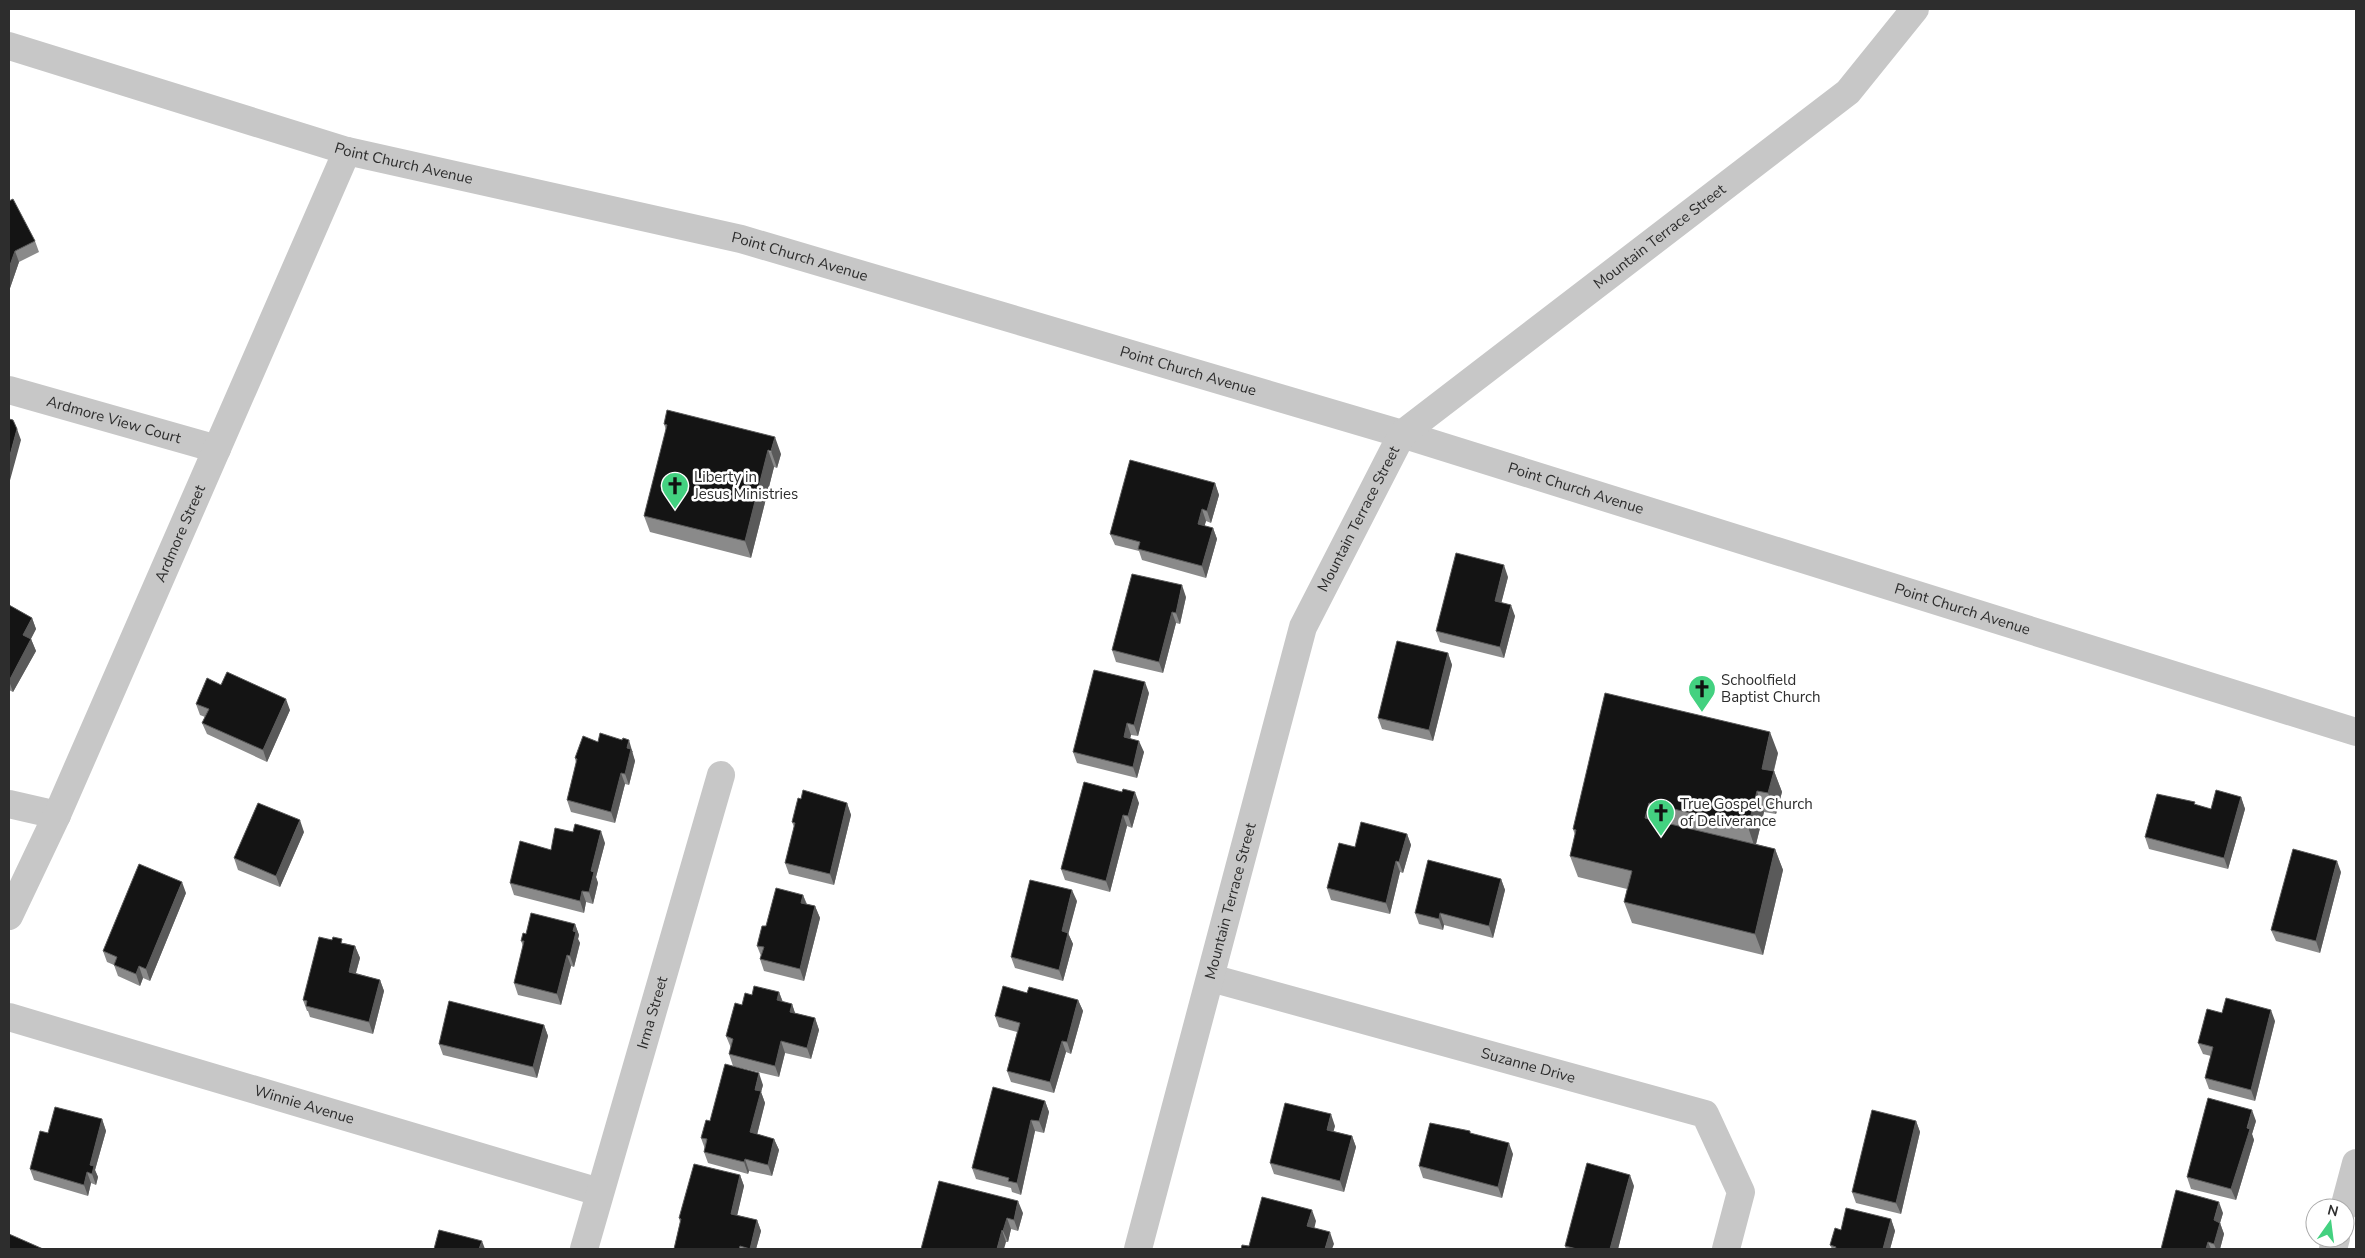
<svg xmlns="http://www.w3.org/2000/svg" width="2365" height="1258" viewBox="0 0 2365 1258" font-family="'Nunito Sans',sans-serif">
<rect width="100%" height="100%" fill="#fff"/>
<g fill="none" stroke-linecap="round" stroke-linejoin="round">
<g stroke="#c7c7c7" stroke-width="28">
<path id="s1" d="M 9,46 L 347,151 L 741,239 L 1402,434 L 2356,732"/>
<path id="s2" d="M 9,390 L 217,449"/>
<path d="M 9,804 L 57,815"/>
<path id="s3" d="M 9,916 L 57,815 L 347,151"/>
<path id="s4" d="M 1211,978 L 1705,1114 L 1741,1192 L 1726,1249"/>
<path id="s5" d="M 9,1017 L 599,1192"/>
<path d="M 2344,1208 L 2356,1163"/>
<path id="s6" d="M 584,1249 L 721,775"/>
<path id="s7" d="M 1138,1249 L 1303,627 L 1402,434 L 1848,92 L 1915,9"/>
<path d="M 2333,1249 L 2336,1238"/>
</g>
</g>
<path fill="#8a8a8a" d="M 9,201 L 35,241 L 39,252 L 19,262 L 9,291 Z
M 664,424 L 781,454 L 777,468 L 774,467 L 751,558 L 650,532 L 644,516 L 666,430 Z
M 1215,483 L 1219,495 L 1211,523 L 1206,521 L 1204,526 L 1213,528 L 1217,539 L 1206,578 L 1142,560 L 1139,551 L 1115,545 L 1110,534 Z
M 1508,577 L 1501,603 L 1515,616 L 1504,658 L 1440,642 L 1436,631 Z
M 1186,597 L 1180,624 L 1176,623 L 1163,673 L 1116,662 L 1112,650 Z
M 9,605 L 32,618 L 36,629 L 31,639 L 36,651 L 13,692 L 9,690 Z
M 1448,653 L 1452,665 L 1433,741 L 1382,729 L 1378,718 Z
M 221,685 L 290,710 L 267,762 L 207,734 L 202,723 L 205,717 L 200,715 L 196,704 Z
M 1149,693 L 1138,736 L 1131,735 L 1130,738 L 1144,752 L 1137,778 L 1077,763 L 1073,752 Z
M 598,742 L 633,751 L 632,753 L 635,761 L 629,785 L 625,784 L 615,823 L 571,812 L 567,800 L 576,763 L 575,758 Z
M 1778,753 L 1774,771 L 1782,792 L 1776,814 L 1764,812 L 1756,844 L 1775,849 L 1783,870 L 1763,955 L 1632,923 L 1624,902 L 1627,889 L 1578,877 L 1570,856 L 1575,835 L 1573,829 Z
M 1084,782 L 1139,803 L 1132,828 L 1127,826 L 1110,892 L 1065,880 L 1061,869 Z
M 2241,797 L 2245,809 L 2228,869 L 2149,849 L 2145,837 L 2196,805 L 2211,809 Z
M 801,799 L 847,803 L 851,815 L 834,885 L 789,874 L 785,863 L 794,827 L 792,822 Z
M 304,832 L 280,887 L 238,870 L 234,858 Z
M 1407,834 L 1411,845 L 1403,873 L 1400,872 L 1390,914 L 1331,900 L 1327,888 L 1355,847 Z
M 605,843 L 596,877 L 598,883 L 593,904 L 586,902 L 584,913 L 514,895 L 510,883 L 551,850 Z
M 2341,872 L 2320,953 L 2276,941 L 2271,930 Z
M 1501,879 L 1505,890 L 1493,938 L 1444,925 L 1443,930 L 1419,924 L 1415,913 Z
M 186,893 L 150,981 L 143,978 L 140,986 L 118,976 L 114,965 L 107,962 L 103,951 Z
M 803,895 L 807,904 L 815,906 L 820,918 L 804,981 L 764,971 L 760,959 L 761,956 L 757,946 L 766,926 Z
M 1077,901 L 1068,933 L 1073,944 L 1063,981 L 1015,968 L 1011,957 Z
M 575,924 L 579,935 L 578,939 L 580,943 L 574,967 L 571,966 L 561,1005 L 518,995 L 514,983 L 523,946 L 521,941 L 526,934 Z
M 344,943 L 355,946 L 360,958 L 356,973 L 380,980 L 384,991 L 373,1034 L 310,1017 L 308,1011 L 307,1011 L 303,1000 Z
M 779,992 L 783,1002 L 792,1004 L 795,1013 L 815,1018 L 819,1030 L 811,1059 L 785,1053 L 779,1077 L 733,1066 L 729,1054 L 731,1048 L 726,1036 L 752,995 Z
M 1027,993 L 1078,1000 L 1083,1011 L 1071,1054 L 1066,1052 L 1054,1093 L 1011,1082 L 1007,1071 L 1017,1032 L 999,1027 L 995,1016 Z
M 2222,1013 L 2275,1021 L 2255,1101 L 2209,1089 L 2205,1078 L 2211,1056 L 2203,1054 L 2198,1043 Z
M 544,1025 L 548,1036 L 537,1078 L 443,1055 L 439,1044 Z
M 763,1085 L 761,1092 L 765,1103 L 757,1134 L 774,1139 L 779,1150 L 772,1176 L 749,1171 L 748,1174 L 708,1163 L 704,1152 L 705,1149 L 701,1138 L 710,1121 Z
M 1045,1101 L 1049,1112 L 1044,1133 L 1035,1131 L 1021,1195 L 1012,1192 L 1011,1188 L 976,1179 L 972,1168 Z
M 102,1119 L 106,1131 L 95,1170 L 98,1177 L 96,1185 L 91,1183 L 88,1196 L 34,1180 L 30,1169 L 48,1133 Z
M 1916,1121 L 1920,1132 L 1901,1214 L 1856,1203 L 1852,1192 Z
M 2256,1121 L 2252,1134 L 2254,1140 L 2236,1200 L 2191,1189 L 2187,1177 Z
M 1335,1126 L 1333,1131 L 1352,1136 L 1356,1147 L 1344,1192 L 1274,1174 L 1270,1163 Z
M 1471,1133 L 1513,1154 L 1502,1198 L 1423,1178 L 1419,1166 Z
M 740,1175 L 744,1186 L 737,1215 L 757,1220 L 761,1231 L 756,1249 L 674,1249 L 680,1222 L 679,1218 Z
M 1634,1186 L 1618,1249 L 1566,1249 L 1565,1246 Z
M 1023,1213 L 1018,1231 L 1011,1229 L 1008,1242 L 1006,1242 L 921,1249 Z
M 2223,1213 L 2220,1223 L 2224,1234 L 2220,1249 L 2161,1249 Z
M 1891,1219 L 1895,1231 L 1890,1249 L 1832,1249 L 1830,1245 L 1841,1230 Z"/>
<path fill="#5a5a5a" d="M 15,251 L 19,262 L 9,291 L 9,268 Z
M 17,429 L 21,440 L 9,484 L 9,459 Z
M 775,437 L 781,454 L 777,468 L 771,451 Z
M 768,450 L 774,467 L 751,558 L 745,541 Z
M 1215,483 L 1219,495 L 1211,523 L 1207,511 Z
M 1202,509 L 1206,521 L 1202,535 L 1198,524 Z
M 1213,528 L 1217,539 L 1206,578 L 1202,566 Z
M 1504,565 L 1508,577 L 1499,612 L 1495,601 Z
M 1182,585 L 1186,597 L 1180,624 L 1176,613 Z
M 1511,605 L 1515,616 L 1504,658 L 1500,647 Z
M 1172,612 L 1176,623 L 1163,673 L 1159,662 Z
M 32,618 L 36,629 L 27,646 L 23,635 Z
M 31,639 L 36,651 L 13,692 L 9,681 Z
M 1448,653 L 1452,665 L 1433,741 L 1429,730 Z
M 1145,682 L 1149,693 L 1138,736 L 1134,725 Z
M 286,699 L 290,710 L 267,762 L 263,750 Z
M 1127,723 L 1131,735 L 1128,748 L 1124,737 Z
M 1770,732 L 1778,753 L 1770,785 L 1774,771 L 1782,792 L 1776,814 L 1768,793 L 1762,769 Z
M 629,740 L 635,761 L 629,785 L 625,774 L 627,748 Z
M 1139,741 L 1144,752 L 1137,778 L 1133,767 Z
M 621,773 L 625,784 L 615,823 L 611,812 Z
M 1757,791 L 1764,812 L 1755,848 L 1748,827 Z
M 1135,792 L 1139,803 L 1132,828 L 1128,816 Z
M 2241,797 L 2245,809 L 2228,869 L 2224,858 Z
M 847,803 L 851,815 L 834,885 L 830,874 Z
M 1649,803 L 1657,824 L 1645,818 Z
M 1123,815 L 1127,826 L 1110,892 L 1106,881 Z
M 300,820 L 304,832 L 280,887 L 276,876 Z
M 601,831 L 605,843 L 596,877 L 598,883 L 593,904 L 589,892 L 591,871 Z
M 1407,834 L 1411,845 L 1403,873 L 1399,862 Z
M 1775,849 L 1783,870 L 1763,955 L 1755,934 Z
M 1396,861 L 1400,872 L 1390,914 L 1386,903 Z
M 2337,861 L 2341,872 L 2320,953 L 2316,941 Z
M 1501,879 L 1505,890 L 1493,938 L 1489,926 Z
M 182,882 L 186,893 L 150,981 L 146,969 Z
M 1072,890 L 1077,901 L 1066,943 L 1062,931 Z
M 582,891 L 586,902 L 584,913 L 580,901 Z
M 803,895 L 807,906 L 801,903 Z
M 815,906 L 820,918 L 804,981 L 800,969 Z
M 1440,913 L 1444,925 L 1443,930 L 1439,919 Z
M 575,924 L 579,935 L 578,939 L 580,943 L 574,967 L 570,956 L 573,931 Z
M 1068,933 L 1073,944 L 1063,981 L 1059,970 Z
M 355,946 L 360,958 L 353,983 L 349,972 Z
M 567,955 L 571,966 L 561,1005 L 557,994 Z
M 139,966 L 143,978 L 140,986 L 136,974 Z
M 380,980 L 384,991 L 373,1034 L 369,1022 Z
M 779,992 L 783,1003 L 777,1000 Z
M 1078,1000 L 1083,1011 L 1071,1054 L 1067,1042 Z
M 792,1004 L 796,1016 L 790,1012 Z
M 2271,1010 L 2275,1021 L 2255,1101 L 2251,1090 Z
M 815,1018 L 819,1030 L 811,1059 L 807,1048 Z
M 544,1025 L 548,1036 L 537,1078 L 533,1067 Z
M 781,1041 L 785,1053 L 779,1077 L 775,1066 Z
M 1062,1041 L 1066,1052 L 1054,1093 L 1050,1082 Z
M 759,1073 L 763,1085 L 761,1092 L 765,1103 L 755,1143 L 750,1132 L 755,1090 Z
M 1045,1101 L 1049,1112 L 1044,1133 L 1039,1121 Z
M 2252,1110 L 2256,1121 L 2252,1134 L 2254,1140 L 2236,1200 L 2231,1189 Z
M 1331,1114 L 1335,1126 L 1331,1141 L 1327,1130 Z
M 102,1119 L 106,1131 L 95,1170 L 98,1177 L 96,1185 L 92,1174 L 90,1165 Z
M 1031,1120 L 1035,1131 L 1021,1195 L 1017,1183 Z
M 1916,1121 L 1920,1132 L 1901,1214 L 1896,1203 Z
M 1352,1136 L 1356,1147 L 1344,1192 L 1340,1181 Z
M 774,1139 L 779,1150 L 772,1176 L 768,1165 Z
M 1509,1143 L 1513,1154 L 1502,1198 L 1498,1187 Z
M 745,1159 L 749,1171 L 748,1174 L 744,1162 Z
M 87,1172 L 91,1183 L 88,1196 L 84,1185 Z
M 740,1175 L 744,1186 L 735,1225 L 731,1214 Z
M 1630,1175 L 1634,1186 L 1618,1249 L 1610,1249 Z
M 1018,1201 L 1023,1213 L 1018,1231 L 1014,1220 Z
M 2219,1202 L 2223,1213 L 2220,1223 L 2224,1234 L 2220,1249 L 2216,1249 L 2214,1244 L 2214,1220 Z
M 1312,1210 L 1316,1221 L 1312,1238 L 1307,1226 Z
M 1007,1218 L 1011,1229 L 1008,1242 L 1003,1231 Z
M 1891,1219 L 1895,1231 L 1890,1249 L 1883,1249 Z
M 757,1220 L 761,1231 L 756,1249 L 750,1249 Z
M 1002,1230 L 1006,1242 L 1004,1249 L 997,1249 Z
M 1330,1232 L 1334,1244 L 1332,1249 L 1325,1249 Z
M 482,1241 L 485,1249 L 479,1249 Z
M 2208,1242 L 2211,1249 L 2206,1249 Z"/>
<path fill="#141414" stroke="#5a5a5a" d="M 13,199 L 35,241 L 15,251 L 9,268 L 9,201 Z
M 667,410 L 775,437 L 771,451 L 768,450 L 745,541 L 644,516 L 667,425 L 664,424 Z
M 9,419 L 13,420 L 17,429 L 9,459 Z
M 1130,460 L 1215,483 L 1207,511 L 1202,509 L 1198,524 L 1213,528 L 1202,566 L 1138,549 L 1140,542 L 1110,534 Z
M 1456,553 L 1504,565 L 1495,601 L 1511,605 L 1500,647 L 1436,631 Z
M 1132,574 L 1182,585 L 1176,613 L 1172,612 L 1159,662 L 1112,650 Z
M 9,605 L 32,618 L 23,635 L 31,639 L 9,681 Z
M 1397,641 L 1448,653 L 1429,730 L 1378,718 Z
M 1094,670 L 1145,682 L 1134,725 L 1127,723 L 1124,737 L 1139,741 L 1133,767 L 1073,752 Z
M 227,672 L 286,699 L 263,750 L 202,723 L 209,709 L 196,704 L 207,678 L 221,685 Z
M 1605,693 L 1770,732 L 1762,769 L 1774,771 L 1768,793 L 1757,791 L 1748,827 L 1649,803 L 1645,818 L 1775,849 L 1755,934 L 1624,902 L 1632,871 L 1570,856 L 1576,830 L 1573,829 Z
M 600,733 L 622,740 L 623,738 L 629,740 L 627,748 L 631,749 L 625,774 L 621,773 L 611,812 L 567,800 L 577,759 L 575,758 L 583,736 L 598,742 Z
M 1084,782 L 1122,792 L 1123,789 L 1135,792 L 1128,816 L 1123,815 L 1106,881 L 1061,869 Z
M 803,790 L 847,803 L 830,874 L 785,863 L 795,823 L 792,822 L 798,798 L 801,799 Z
M 2216,790 L 2241,797 L 2224,858 L 2145,837 L 2157,794 L 2195,802 L 2194,804 L 2211,809 Z
M 258,803 L 300,820 L 276,876 L 234,858 Z
M 1361,822 L 1407,834 L 1399,862 L 1396,861 L 1386,903 L 1327,888 L 1339,843 L 1355,847 Z
M 575,824 L 601,831 L 591,871 L 594,872 L 589,892 L 582,891 L 580,901 L 510,883 L 520,841 L 551,850 L 555,828 L 573,832 Z
M 2293,849 L 2337,861 L 2316,941 L 2271,930 Z
M 1428,860 L 1501,879 L 1489,926 L 1440,913 L 1439,919 L 1415,913 Z
M 139,864 L 182,882 L 146,969 L 139,966 L 136,974 L 114,965 L 117,957 L 103,951 Z
M 1030,880 L 1072,890 L 1062,931 L 1068,933 L 1059,970 L 1011,957 Z
M 776,888 L 803,895 L 801,903 L 815,906 L 800,969 L 760,959 L 764,947 L 757,946 L 762,926 L 766,926 Z
M 531,913 L 575,924 L 573,931 L 576,932 L 570,956 L 567,955 L 557,994 L 514,983 L 524,941 L 521,941 L 523,933 L 526,934 Z
M 319,937 L 332,940 L 333,937 L 342,939 L 341,943 L 355,946 L 349,972 L 380,980 L 369,1022 L 306,1006 L 307,1001 L 303,1000 Z
M 754,986 L 779,992 L 777,1000 L 792,1004 L 790,1012 L 815,1018 L 807,1048 L 781,1041 L 775,1066 L 729,1054 L 733,1039 L 726,1036 L 735,1003 L 742,1005 L 745,993 L 752,995 Z
M 1003,986 L 1027,993 L 1029,987 L 1078,1000 L 1067,1042 L 1062,1041 L 1050,1082 L 1007,1071 L 1020,1023 L 995,1016 Z
M 2226,998 L 2271,1010 L 2251,1090 L 2205,1078 L 2213,1047 L 2198,1043 L 2207,1009 L 2222,1013 Z
M 449,1001 L 544,1025 L 533,1067 L 439,1044 Z
M 725,1064 L 759,1073 L 755,1090 L 761,1091 L 750,1132 L 774,1139 L 768,1165 L 745,1159 L 744,1162 L 704,1152 L 707,1139 L 701,1138 L 706,1120 L 710,1121 Z
M 993,1087 L 1045,1101 L 1039,1121 L 1031,1120 L 1017,1183 L 1008,1181 L 1009,1178 L 972,1168 Z
M 2208,1098 L 2252,1110 L 2247,1128 L 2250,1129 L 2231,1189 L 2187,1177 Z
M 1285,1103 L 1331,1114 L 1327,1130 L 1352,1136 L 1340,1181 L 1270,1163 Z
M 55,1107 L 102,1119 L 90,1165 L 94,1166 L 92,1174 L 87,1172 L 84,1185 L 30,1169 L 40,1131 L 48,1133 Z
M 1872,1110 L 1916,1121 L 1896,1203 L 1852,1192 Z
M 1430,1123 L 1470,1131 L 1470,1133 L 1509,1143 L 1498,1187 L 1419,1166 Z
M 1587,1163 L 1630,1175 L 1610,1249 L 1577,1249 L 1565,1246 Z
M 694,1164 L 740,1175 L 731,1214 L 757,1220 L 750,1249 L 740,1246 L 739,1249 L 674,1249 L 681,1219 L 679,1218 Z
M 939,1181 L 1018,1201 L 1014,1220 L 1007,1218 L 1003,1231 L 1002,1230 L 997,1249 L 921,1249 Z
M 2176,1190 L 2219,1202 L 2214,1220 L 2220,1223 L 2214,1244 L 2208,1242 L 2206,1249 L 2161,1249 Z
M 1262,1197 L 1312,1210 L 1307,1226 L 1330,1232 L 1325,1249 L 1241,1249 L 1242,1245 L 1249,1246 Z
M 1846,1208 L 1891,1219 L 1883,1249 L 1835,1249 L 1836,1247 L 1830,1245 L 1835,1228 L 1841,1230 Z
M 439,1230 L 482,1241 L 479,1249 L 434,1249 Z
M 9,1234 L 43,1249 L 9,1249 Z"/>
<defs>
<symbol id="church-pin" viewBox="-11 -11 22 30"><path d="M0 17L-7.5 6A9.5 9.5 0 1 1 7.5 6Z" fill="#43d180" stroke="#fff"/><path d="M-1.2-6h2.4v3.5h3.3v2.4h-3.3V6h-2.4V-.1h-3.3v-2.4h3.3Z" fill="#111"/></symbol>
</defs>
<g fill-rule="evenodd">
<use href="#church-pin" x="659" y="470" width="32" height="43"/>
<use href="#church-pin" x="1686" y="673" width="32" height="43"/>
<use href="#church-pin" x="1645" y="797" width="32" height="43"/>
</g>
<g text-anchor="middle" dominant-baseline="central" stroke-width="5" stroke-linejoin="round" paint-order="stroke">
<g font-size="15" fill="#2d2d2d" stroke="#fff">
<text stroke="none"><textPath href="#s1" startOffset="412">Point Church Avenue</textPath></text>
<text stroke="none"><textPath href="#s7" startOffset="1185">Mountain Terrace Street</textPath></text>
<text stroke="none"><textPath href="#s1" startOffset="819">Point Church Avenue</textPath></text>
<text stroke="none"><textPath href="#s1" startOffset="1224">Point Church Avenue</textPath></text>
<text stroke="none"><textPath href="#s2" startOffset="109">Ardmore View Court</textPath></text>
<text stroke="none"><textPath href="#s1" startOffset="1629">Point Church Avenue</textPath></text>
<text stroke="none"><textPath href="#s7" startOffset="765">Mountain Terrace Street</textPath></text>
<text stroke="none"><textPath href="#s3" startOffset="419">Ardmore Street</textPath></text>
<text stroke="none"><textPath href="#s1" startOffset="2034">Point Church Avenue</textPath></text>
<text stroke="none"><textPath href="#s7" startOffset="360">Mountain Terrace Street</textPath></text>
<text stroke="none"><textPath href="#s6" startOffset="246">Irma Street</textPath></text>
<text stroke="none"><textPath href="#s4" startOffset="329">Suzanne Drive</textPath></text>
<text stroke="none"><textPath href="#s5" startOffset="308">Winnie Avenue</textPath></text>
</g>
<g font-size="15" fill="#2d2d2d" stroke="#fff" text-anchor="start">
<text x="694" y="477">Liberty in<tspan x="694" dy="17">Jesus Ministries</tspan></text>
<text x="1721" y="680">Schoolfield<tspan x="1721" dy="17">Baptist Church</tspan></text>
<text x="1680" y="804">True Gospel Church<tspan x="1680" dy="17">of Deliverance</tspan></text>
</g>
</g>
<rect width="2365" height="1258" fill="none" stroke="#2d2d2d" stroke-width="20"/>
<g transform="translate(2330 1223) rotate(14)"><circle r="24" fill="#ffffff" stroke="#ababab"/>
<path d="M0-4L9 19L0 12L-9 19Z" fill="#43d180"/>
<text y="-8" font-size="14" font-weight="bold" text-anchor="middle" fill="#2d2d2d">N</text>
</g>
</svg>
